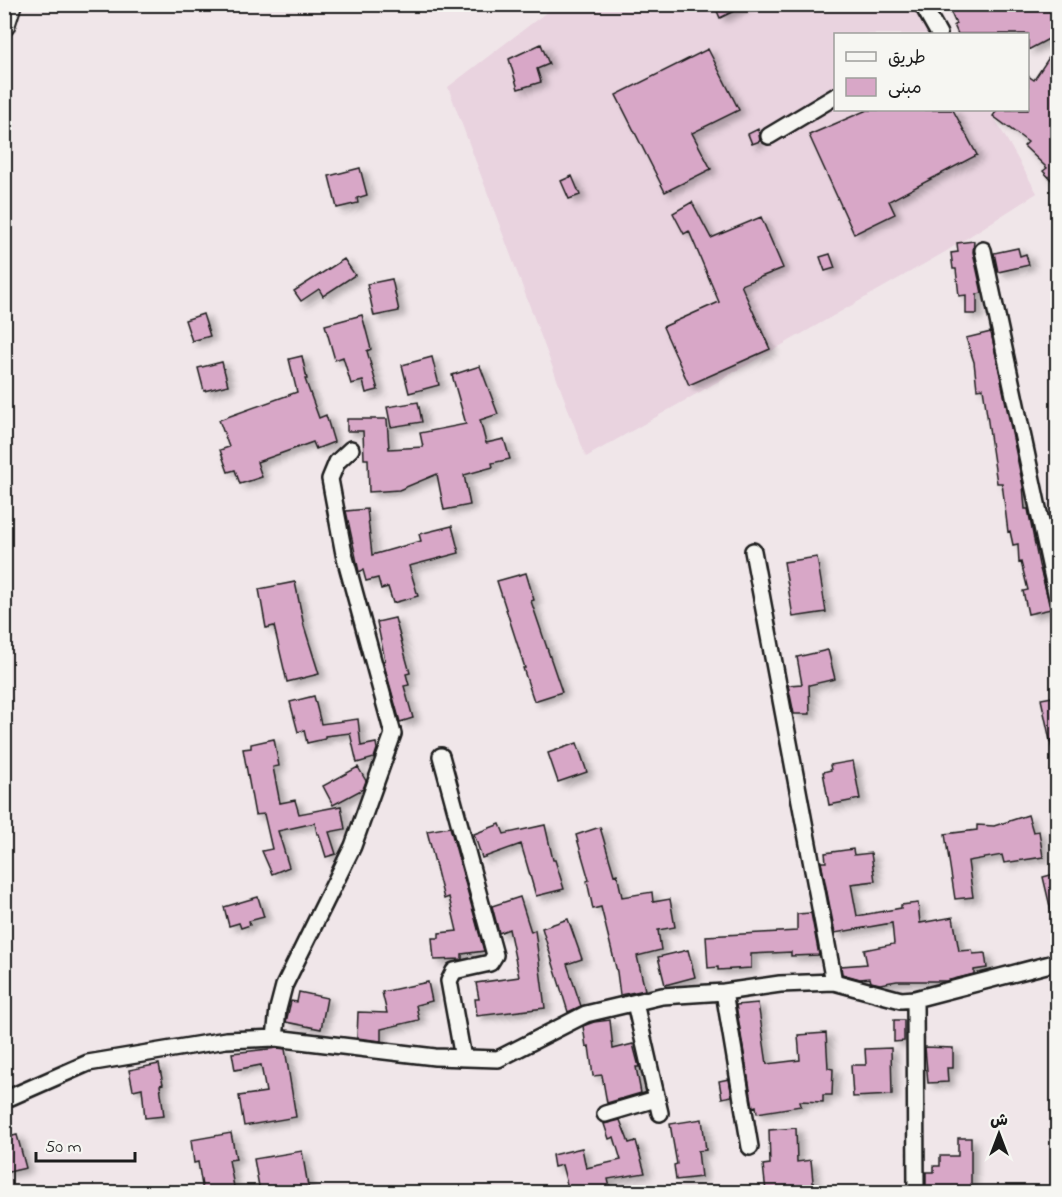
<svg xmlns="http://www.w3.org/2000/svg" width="1062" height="1197" viewBox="0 0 1062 1197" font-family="'Indie Flower','Playpen Sans Arabic',sans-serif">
<defs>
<filter id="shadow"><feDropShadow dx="6" dy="4" stdDeviation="3" flood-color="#0004"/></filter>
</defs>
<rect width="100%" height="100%" fill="#f0e6e9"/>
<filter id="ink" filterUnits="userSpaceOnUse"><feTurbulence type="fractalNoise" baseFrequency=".0167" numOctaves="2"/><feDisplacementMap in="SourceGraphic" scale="12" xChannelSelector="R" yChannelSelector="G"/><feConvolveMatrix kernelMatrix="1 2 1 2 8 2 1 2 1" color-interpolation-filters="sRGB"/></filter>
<g filter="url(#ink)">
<path fill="#e9d3df" d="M 556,5 L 931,5 L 948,34 L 836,34 L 836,110 L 990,110 L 1037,193 L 945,252 L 586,457 L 448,87 Z"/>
<path fill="#d8a7c7" stroke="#1c1c1c" stroke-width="1.5" filter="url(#shadow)" d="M 714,4 L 748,4 L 720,18 Z
M 947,4 L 1052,4 L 1058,15 L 1058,34 L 1028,50 L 1028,34 L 958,34 L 954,25 L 956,24 Z
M 541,44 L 549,64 L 537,69 L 541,82 L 518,89 L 509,59 Z
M 1058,44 L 1058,187 L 1043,171 L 1047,168 L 1024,146 L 1028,142 L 993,116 L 997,110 L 1028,110 L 1028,76 L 1034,80 Z
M 708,49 L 739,110 L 692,133 L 711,169 L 665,192 L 616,95 Z
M 867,110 L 953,110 L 977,155 L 889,201 L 895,214 L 854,234 L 809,135 Z
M 758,129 L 760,141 L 752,144 L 748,134 Z
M 360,168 L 367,195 L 357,198 L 358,203 L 337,208 L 329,176 Z
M 572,176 L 580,195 L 569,199 L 561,181 Z
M 692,202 L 711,238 L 761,217 L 783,268 L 741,285 L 770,349 L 689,385 L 663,327 L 719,302 L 689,231 L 684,234 L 673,213 Z
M 974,241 L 973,252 L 982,293 L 977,294 L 977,314 L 966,314 L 966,295 L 959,296 L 956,269 L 953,269 L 951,253 L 958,252 L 957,243 Z
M 1018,248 L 1020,256 L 1026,254 L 1029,265 L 998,272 L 994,253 Z
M 830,254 L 835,268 L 825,271 L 820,257 Z
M 344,259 L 355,275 L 323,296 L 319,289 L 301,301 L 294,291 Z
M 392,279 L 399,311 L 374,316 L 367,284 Z
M 203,314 L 210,336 L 192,341 L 185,320 Z
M 362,315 L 371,349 L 367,351 L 378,390 L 366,393 L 363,381 L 351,384 L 343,357 L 335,360 L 325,325 Z
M 991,332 L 1023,486 L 1025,509 L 1028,509 L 1039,565 L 1051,609 L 1028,614 L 1023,591 L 1028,590 L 1021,562 L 1019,563 L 1018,544 L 1013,545 L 1010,531 L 1008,532 L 1002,483 L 997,483 L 983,388 L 977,389 L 974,362 L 966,338 Z
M 302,356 L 307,379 L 305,379 L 319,418 L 326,415 L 334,442 L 316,449 L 313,442 L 257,462 L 262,477 L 240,484 L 235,470 L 228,472 L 220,450 L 229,447 L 219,420 L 297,392 L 289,359 Z
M 432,357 L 439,385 L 409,393 L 402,365 Z
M 222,362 L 228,385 L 204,391 L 198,368 Z
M 480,366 L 498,414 L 480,420 L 486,443 L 504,439 L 510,459 L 492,463 L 493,467 L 464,475 L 470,505 L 444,510 L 437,474 L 399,490 L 369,492 L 368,459 L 364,459 L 363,431 L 347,431 L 347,419 L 387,419 L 389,449 L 423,447 L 420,433 L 466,424 L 452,375 Z
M 418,402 L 422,422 L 391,427 L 387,407 Z
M 367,509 L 372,555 L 421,541 L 419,534 L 452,526 L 459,553 L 409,566 L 418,596 L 393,603 L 388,587 L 381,589 L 378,578 L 366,581 L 363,570 L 359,572 L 346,511 Z
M 817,557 L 826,612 L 793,617 L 784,562 Z
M 526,573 L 534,600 L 531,601 L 562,692 L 534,701 L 523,668 L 525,668 L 497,581 Z
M 295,582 L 304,626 L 319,674 L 287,682 L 274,626 L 266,628 L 259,589 Z
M 395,618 L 410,673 L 406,674 L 409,685 L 404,686 L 413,718 L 400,722 L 383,661 L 385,660 L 377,622 Z
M 828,650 L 835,679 L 809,685 L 810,714 L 794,714 L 788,685 L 802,684 L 797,657 Z
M 314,696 L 321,724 L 358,719 L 361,746 L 376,743 L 377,749 L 374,758 L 357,763 L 350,733 L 325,736 L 325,739 L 307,743 L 304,730 L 298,732 L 290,702 Z
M 1058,696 L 1058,754 L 1053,754 L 1041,699 Z
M 274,739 L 279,766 L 273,767 L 280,803 L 295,800 L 299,814 L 341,806 L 345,829 L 329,832 L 336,854 L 326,857 L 319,834 L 317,834 L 315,823 L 278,831 L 289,867 L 272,874 L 262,851 L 272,849 L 264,814 L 255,815 L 243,749 L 251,748 L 251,744 Z
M 577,743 L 587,772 L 558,782 L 548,753 Z
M 853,761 L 860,799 L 829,805 L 823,772 L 831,770 L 830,765 Z
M 358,767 L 366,781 L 363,789 L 333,805 L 323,786 Z
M 1028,815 L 1033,832 L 1039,831 L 1043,857 L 1004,863 L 1002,855 L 968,861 L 973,897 L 955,899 L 945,834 L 977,830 L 977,825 L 994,826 Z
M 500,824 L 504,834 L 545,825 L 553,860 L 555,860 L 564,889 L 536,896 L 521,844 L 482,858 L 474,834 Z
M 450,827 L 484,951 L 462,954 L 462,959 L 434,960 L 432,938 L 439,938 L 439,933 L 457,931 L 449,897 L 444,899 L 427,831 Z
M 600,827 L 614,875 L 617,874 L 622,897 L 652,892 L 653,902 L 670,899 L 675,927 L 658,930 L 661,950 L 637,956 L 645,990 L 620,995 L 617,972 L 601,907 L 593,909 L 587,881 L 589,880 L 576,835 Z
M 853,849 L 854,855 L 871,853 L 875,881 L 851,884 L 857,916 L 901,908 L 901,905 L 918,903 L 920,923 L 953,917 L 959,951 L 972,950 L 973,954 L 985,953 L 987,968 L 974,970 L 974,974 L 946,981 L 897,981 L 880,984 L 871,982 L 870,978 L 860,979 L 842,974 L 841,966 L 867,964 L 864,950 L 894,944 L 892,923 L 835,933 L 821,862 L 826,862 L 825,853 Z
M 1058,873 L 1058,918 L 1053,919 L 1043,877 Z
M 258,897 L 264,917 L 249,921 L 250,925 L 241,928 L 239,923 L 229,926 L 224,907 Z
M 520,897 L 531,932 L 535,930 L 545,1008 L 477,1016 L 475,999 L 479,999 L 476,983 L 519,977 L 509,929 L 499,933 L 492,906 Z
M 811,913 L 819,955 L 791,956 L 791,952 L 751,954 L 751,968 L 718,970 L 718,967 L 708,968 L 706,936 L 797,931 L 797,914 Z
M 568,919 L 582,959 L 567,964 L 581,1006 L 568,1012 L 542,928 Z
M 688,950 L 695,977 L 665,985 L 658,957 Z
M 428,982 L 432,1001 L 416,1005 L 419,1020 L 381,1029 L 381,1041 L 357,1038 L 358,1012 L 387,1013 L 382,992 Z
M 299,992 L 327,998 L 321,1029 L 286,1022 L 291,1001 L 297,1002 Z
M 758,1003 L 767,1064 L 800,1060 L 798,1035 L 826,1033 L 828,1068 L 833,1069 L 832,1095 L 823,1095 L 823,1102 L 800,1101 L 801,1106 L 757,1113 L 756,1106 L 753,1107 L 736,1005 Z
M 610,1020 L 613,1049 L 633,1044 L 639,1067 L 636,1067 L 641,1093 L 607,1103 L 602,1075 L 593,1076 L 589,1046 L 586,1047 L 583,1026 L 594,1022 Z
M 894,1020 L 904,1020 L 904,1041 L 894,1042 Z
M 925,1047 L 953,1048 L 953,1068 L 947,1068 L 948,1082 L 928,1083 Z
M 278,1048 L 285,1049 L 296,1117 L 244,1126 L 239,1096 L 266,1092 L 261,1065 L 235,1070 L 232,1053 Z
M 891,1048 L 892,1095 L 853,1097 L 851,1065 L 866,1065 L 865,1049 Z
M 159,1064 L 163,1084 L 160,1085 L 164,1116 L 145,1118 L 142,1088 L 133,1090 L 129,1070 Z
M 729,1079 L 732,1096 L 722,1098 L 719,1081 Z
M 702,1119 L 706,1150 L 698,1151 L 701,1177 L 676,1180 L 674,1165 L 677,1164 L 670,1124 Z
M 620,1120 L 629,1143 L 636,1141 L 645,1173 L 608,1179 L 611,1192 L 569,1192 L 562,1165 L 554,1167 L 552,1155 L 582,1148 L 586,1168 L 621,1160 L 614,1137 L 609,1139 L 604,1124 Z
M 796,1128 L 797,1162 L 811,1160 L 814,1192 L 766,1192 L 763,1165 L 770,1164 L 769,1130 Z
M 231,1133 L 236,1159 L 229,1160 L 235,1192 L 203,1192 L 198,1162 L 194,1163 L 191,1140 Z
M 17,1135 L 26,1168 L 4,1173 L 4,1138 Z
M 958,1138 L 971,1138 L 971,1192 L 933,1192 L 933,1187 L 926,1187 L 926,1172 L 934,1172 L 934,1166 L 940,1166 L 940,1156 L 958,1156 Z
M 302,1151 L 309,1192 L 260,1192 L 254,1159 Z"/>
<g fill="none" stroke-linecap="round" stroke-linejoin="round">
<defs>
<path id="minor" d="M 922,4 L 939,34
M 769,136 L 836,96
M 983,250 L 1058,602
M 753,551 L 834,982
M 441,756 L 495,955 L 490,963 L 454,971 L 449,981 L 463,1058
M 724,992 L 750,1147
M 915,999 L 916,1192
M 635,1003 L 660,1113
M 275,1038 L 278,1009 L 284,986 L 353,846 L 393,734 L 344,554 L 330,479 L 337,462 L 351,449
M 4,1100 L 88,1063 L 226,1040 L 275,1038 L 435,1057 L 498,1059 L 586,1014 L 662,996 L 724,992 L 780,984 L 834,982 L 901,1000 L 915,999 L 1058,962
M 605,1114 L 656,1099"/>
<path id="major" d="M 4,26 L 11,4"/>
</defs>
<use href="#minor" stroke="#1c1c1c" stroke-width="20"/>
<use href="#major" stroke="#1c1c1c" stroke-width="24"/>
<use href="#minor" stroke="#f6f6f2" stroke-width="15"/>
<use href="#major" stroke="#f6f6f2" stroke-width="20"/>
</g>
</g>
<rect width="1062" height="1197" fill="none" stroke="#f6f6f2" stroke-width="24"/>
<rect x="12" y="12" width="1038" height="1173" fill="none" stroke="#1c1c1c" stroke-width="2" filter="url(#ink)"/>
<rect x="834" y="33" width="195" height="78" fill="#f6f6f2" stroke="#9f9f9c" stroke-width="1.5"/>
<rect x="846" y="52" width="30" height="9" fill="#f6f6f2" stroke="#9f9f9c" stroke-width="1.5"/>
<text x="888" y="63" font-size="18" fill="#1c1c1c">طريق</text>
<rect x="846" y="78" width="30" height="18" fill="#d8a7c7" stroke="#9f9f9c" stroke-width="1.5"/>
<text x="888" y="93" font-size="18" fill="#1c1c1c">مبنى</text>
<g transform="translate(999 1134)" stroke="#f6f6f2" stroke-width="4.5" paint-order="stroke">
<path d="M0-4.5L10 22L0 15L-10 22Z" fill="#1c1c1c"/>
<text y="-9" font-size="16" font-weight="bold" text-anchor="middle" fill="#1c1c1c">ش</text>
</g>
<path d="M36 1152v9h99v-9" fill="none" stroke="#1c1c1c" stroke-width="3"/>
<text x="45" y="1152" font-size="18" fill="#1c1c1c" stroke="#f6f6f2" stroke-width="4.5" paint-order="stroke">50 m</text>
</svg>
